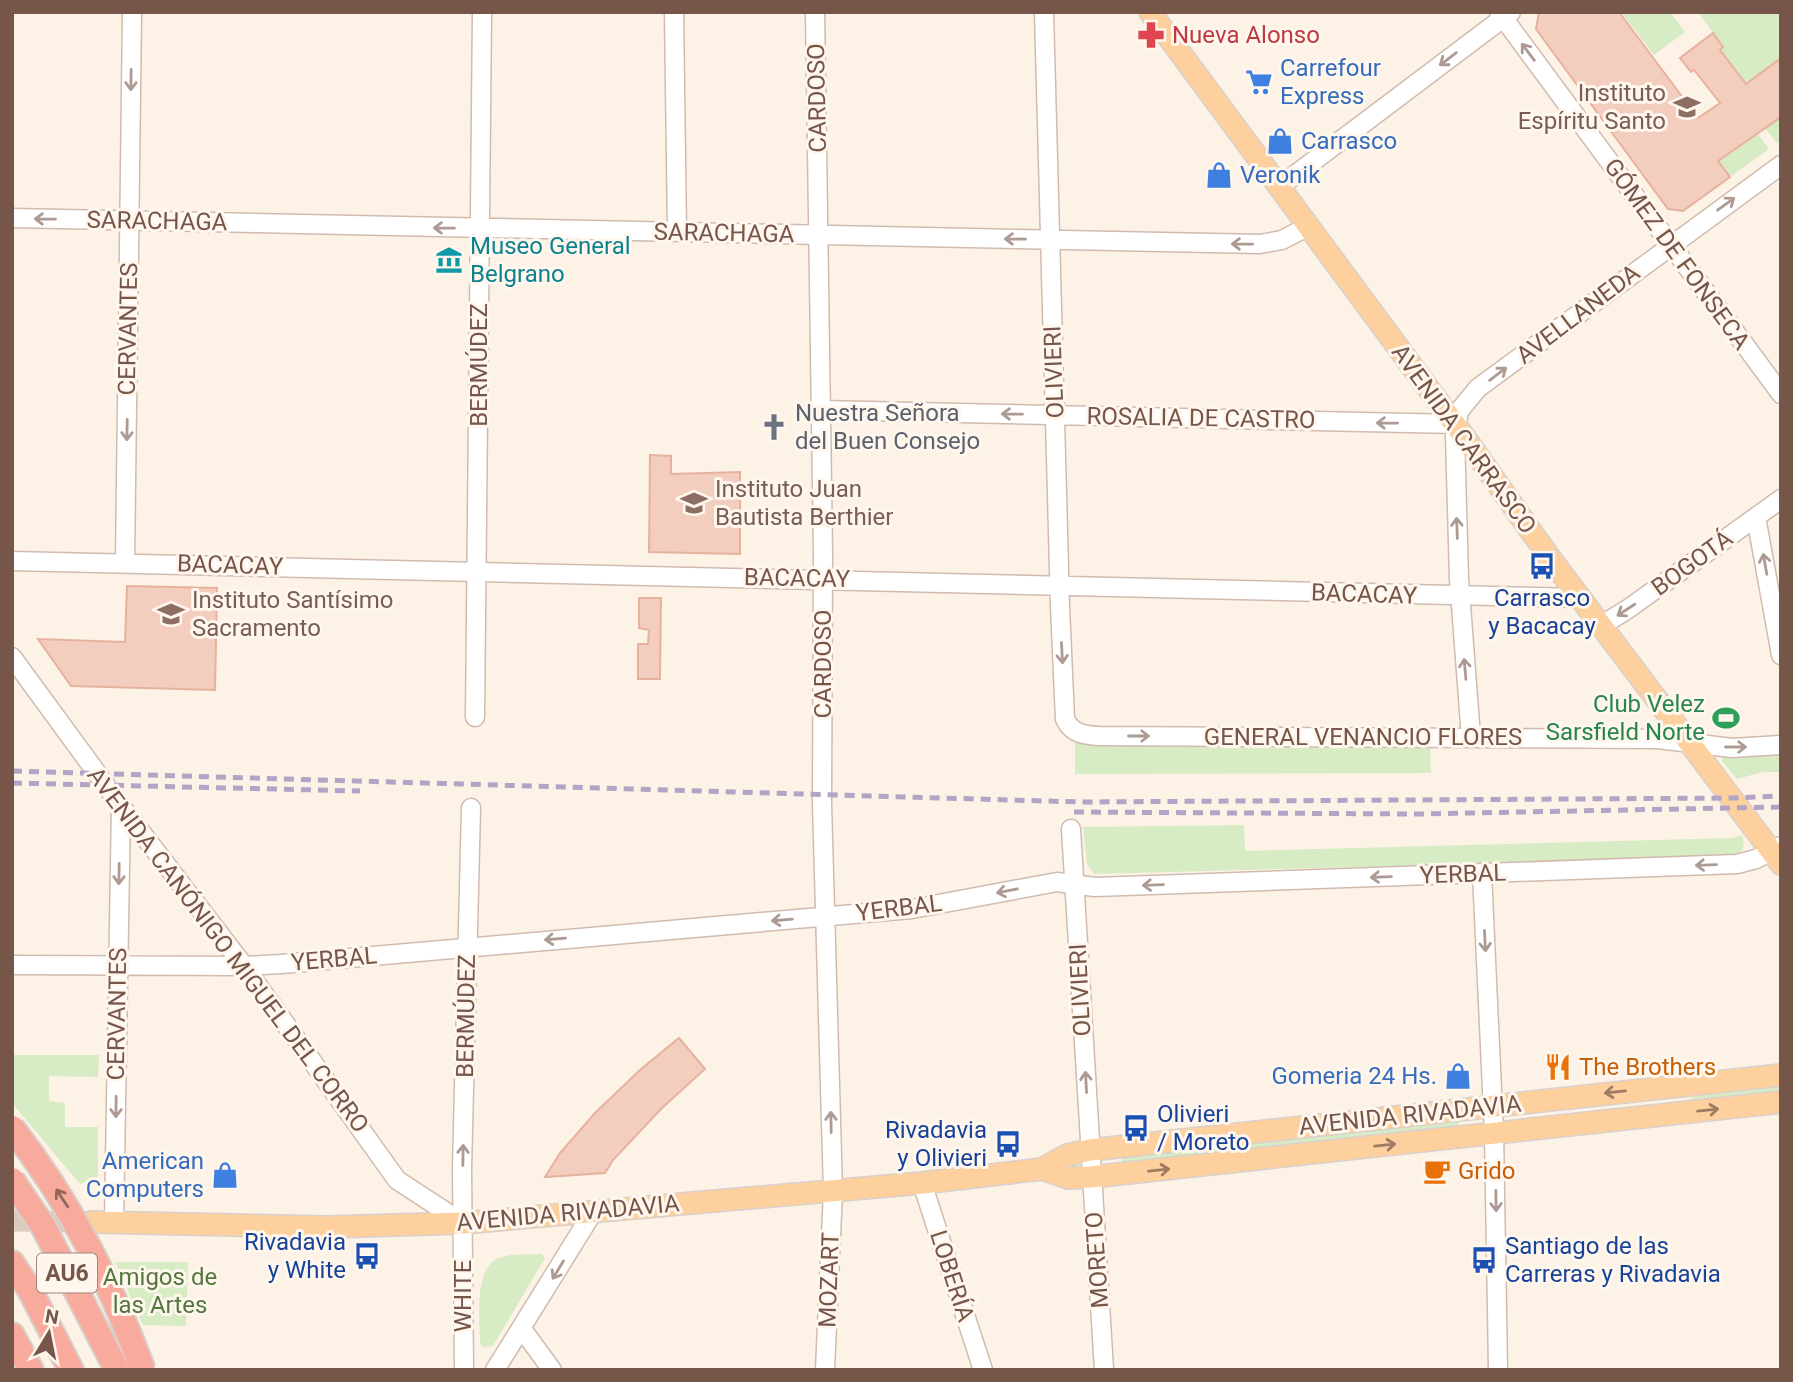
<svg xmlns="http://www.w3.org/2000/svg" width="1793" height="1382" viewBox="0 0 1793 1382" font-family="Roboto,sans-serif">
<rect width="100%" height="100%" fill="#fdf2e6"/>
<path fill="#d7ebc4" d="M 1621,12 L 1670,12 L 1685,32 L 1654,55 Z
M 1698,12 L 1781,12 L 1781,58 L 1746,84 L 1720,50 L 1723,46 Z
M 1781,117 L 1781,140 L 1777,143 L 1765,128 Z
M 1757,133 L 1769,149 L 1730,177 L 1718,161 Z
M 1075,743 L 1430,745 L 1431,773 L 1075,774 Z
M 1781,752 L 1781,772 L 1763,772 L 1737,779 L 1721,760 L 1727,755 Z
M 1244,825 L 1245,851 L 1732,838 L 1742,835 L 1744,843 L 1742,851 L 1730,857 L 1094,874 L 1087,864 L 1083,827 Z
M 12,1055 L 99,1055 L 98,1077 L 49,1076 L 49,1101 L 65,1103 L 65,1127 L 98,1127 L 98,1177 L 80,1184 L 12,1103 Z
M 1781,1085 L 1781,1091 L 1530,1119 L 1686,1101 L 1698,1094 Z
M 1458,1121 L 1458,1126 L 1122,1162 L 1122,1157 Z
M 542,1254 L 545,1258 L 493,1346 L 483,1347 L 480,1343 C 480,1320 473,1268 499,1258 C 511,1253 529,1255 542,1254 Z
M 115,1262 L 188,1262 L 186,1326 L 143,1325 Z"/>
<path fill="#f3cdbd" stroke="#e6b29d" stroke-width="2" d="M 1619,12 L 1698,118 L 1720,103 L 1694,70 L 1691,72 L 1680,58 L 1713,33 L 1723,47 L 1720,50 L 1746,84 L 1781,58 L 1781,117 L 1718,161 L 1730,177 L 1683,211 L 1668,209 L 1536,29 L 1539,12 Z
M 650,455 L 671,456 L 671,474 L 740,472 L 740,554 L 649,552 Z
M 127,586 L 217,588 L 215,690 L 71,686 L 38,639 L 125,642 Z
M 639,598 L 661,598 L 660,679 L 638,679 L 638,644 L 648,644 L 649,630 L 639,628 Z
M 679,1038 L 705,1069 L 661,1109 L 613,1160 L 605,1173 L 545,1177 L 560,1153 L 595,1113 L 640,1070 Z"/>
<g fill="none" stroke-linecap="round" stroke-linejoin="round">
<path stroke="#dccbbf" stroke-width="21" stroke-dasharray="21 10" stroke-linecap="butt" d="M 12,1221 L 87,1222"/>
<defs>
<path id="minor" d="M 674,12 L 677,231
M 815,12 L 823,554 L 822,804 L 833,1191 L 825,1370
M 1044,12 L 1060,606 L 1065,719 C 1072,734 1084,735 1098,736 L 1658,739 L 1732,748 L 1781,745
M 1499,12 L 1781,394
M 1279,187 L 1511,12
M 12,218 L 1260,244 L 1282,240 L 1307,227
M 821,410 L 1455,424
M 1756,517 L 1781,655
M 12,561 L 1582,598
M 125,562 L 132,12
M 1602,625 L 1628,609 L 1781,499
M 12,657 L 121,806 L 244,966 L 397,1180 L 463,1223
M 475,717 L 482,12
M 1471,737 L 1459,579 L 1455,436 L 1459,411 L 1478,388 L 1781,165
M 1071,829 L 1104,1370
M 1482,873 L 1494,1133 L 1498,1370
M 12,965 L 244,966 L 281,964 L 912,909 L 1057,882 L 1095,887 L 1737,864 L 1756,859 L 1781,846
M 922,1183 L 983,1370
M 114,1222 L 121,806
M 522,1329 L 552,1370
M 464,1370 L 462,1169 L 471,808
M 495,1370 L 593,1212"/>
<path id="major" d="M 1150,12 L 1465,438 L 1550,558 L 1781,864
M 1042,1169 L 1068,1178 L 1091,1177 L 1781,1102
M 92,1222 L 328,1227 L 463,1223 L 922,1183 L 1042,1169 L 1067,1155 L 1090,1150 L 1781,1075"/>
<path id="highway" d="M 12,1263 L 31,1292 L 71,1370
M 12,1335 L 31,1370"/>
</defs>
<use href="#minor" stroke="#d1bbae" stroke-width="21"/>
<use href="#major" stroke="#d9d0cc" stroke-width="24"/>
<use href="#highway" stroke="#d9d0cc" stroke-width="28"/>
<use href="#minor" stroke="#fff" stroke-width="18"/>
<use href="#major" stroke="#fdd09d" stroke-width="21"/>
<use href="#highway" stroke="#f8ab9c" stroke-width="24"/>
<path stroke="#b3a4c7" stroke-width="5" stroke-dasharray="10 7" stroke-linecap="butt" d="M 12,771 L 1080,802 L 1732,798 L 1781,796
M 12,783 L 360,791
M 1074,812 L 1418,814 L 1781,807"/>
<defs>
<path id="highway-bridge" d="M 12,1128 C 70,1202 110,1282 143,1370
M 12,1180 L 43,1226 L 117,1370"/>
</defs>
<use href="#highway-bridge" stroke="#d9d0cc" stroke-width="28" stroke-linecap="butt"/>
<use href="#highway-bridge" stroke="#f8ab9c" stroke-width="24"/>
</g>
<defs><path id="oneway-shaft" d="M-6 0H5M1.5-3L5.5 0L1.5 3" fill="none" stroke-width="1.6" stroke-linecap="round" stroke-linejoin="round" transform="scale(1.75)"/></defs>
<g stroke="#ad9a92">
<use href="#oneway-shaft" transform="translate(1528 52) rotate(-127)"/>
<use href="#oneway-shaft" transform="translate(1448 59) rotate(143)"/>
<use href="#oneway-shaft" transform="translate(131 80) rotate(91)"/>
<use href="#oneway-shaft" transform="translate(1726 204) rotate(-36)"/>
<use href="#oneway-shaft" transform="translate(45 219) rotate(-179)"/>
<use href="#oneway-shaft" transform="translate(444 228) rotate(-179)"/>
<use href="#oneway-shaft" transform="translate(1015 239) rotate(-179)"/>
<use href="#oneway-shaft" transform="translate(1242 244) rotate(-179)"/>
<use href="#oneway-shaft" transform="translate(1498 374) rotate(-37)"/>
<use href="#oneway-shaft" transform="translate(1012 414) rotate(-179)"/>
<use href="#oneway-shaft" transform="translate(1387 423) rotate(-179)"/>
<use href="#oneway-shaft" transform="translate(127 430) rotate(91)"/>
<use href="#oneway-shaft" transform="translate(1457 528) rotate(-92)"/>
<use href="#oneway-shaft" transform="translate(1765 564) rotate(-100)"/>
<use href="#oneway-shaft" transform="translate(1626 610) rotate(147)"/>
<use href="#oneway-shaft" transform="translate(1062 653) rotate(87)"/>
<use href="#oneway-shaft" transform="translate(1465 669) rotate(-95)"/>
<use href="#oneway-shaft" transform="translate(1139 736)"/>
<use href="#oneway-shaft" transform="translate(1736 747)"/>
<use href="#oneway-shaft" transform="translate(1706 865) rotate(178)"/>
<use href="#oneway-shaft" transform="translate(119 874) rotate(91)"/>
<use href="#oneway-shaft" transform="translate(1381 877) rotate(178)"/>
<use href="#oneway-shaft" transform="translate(1153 885) rotate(178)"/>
<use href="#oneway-shaft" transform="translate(1007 891) rotate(169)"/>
<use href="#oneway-shaft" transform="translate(782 920) rotate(175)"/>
<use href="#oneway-shaft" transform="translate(555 939) rotate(175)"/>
<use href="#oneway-shaft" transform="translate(1485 941) rotate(87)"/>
<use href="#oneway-shaft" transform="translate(1086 1082) rotate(-93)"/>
<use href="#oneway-shaft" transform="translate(116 1107) rotate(91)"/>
<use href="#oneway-shaft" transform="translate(831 1122) rotate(-91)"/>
<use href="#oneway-shaft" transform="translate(463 1155) rotate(-89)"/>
<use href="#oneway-shaft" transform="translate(1496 1201) rotate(89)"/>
<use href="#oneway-shaft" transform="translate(558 1270) rotate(121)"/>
</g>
<g stroke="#9f7b63">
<use href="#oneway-shaft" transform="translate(1615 1092) rotate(174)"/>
<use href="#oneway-shaft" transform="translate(1708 1110) rotate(-6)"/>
<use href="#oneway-shaft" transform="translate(1385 1145) rotate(-6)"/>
<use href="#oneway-shaft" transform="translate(1159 1170) rotate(-6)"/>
</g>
<use stroke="#91675a" href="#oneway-shaft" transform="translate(62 1198) rotate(-123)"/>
<defs>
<symbol id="pharmacy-bare" viewBox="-9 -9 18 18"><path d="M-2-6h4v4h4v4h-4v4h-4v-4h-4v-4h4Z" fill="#e0444e" stroke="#fff6ed" stroke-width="2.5" paint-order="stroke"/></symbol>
<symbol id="supermarket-bare" viewBox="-9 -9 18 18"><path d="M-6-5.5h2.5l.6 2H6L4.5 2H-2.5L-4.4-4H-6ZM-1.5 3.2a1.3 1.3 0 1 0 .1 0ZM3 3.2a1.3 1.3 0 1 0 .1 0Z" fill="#3f7fe0" stroke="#fff6ed" stroke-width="2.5" paint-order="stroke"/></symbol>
<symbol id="school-bare" viewBox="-9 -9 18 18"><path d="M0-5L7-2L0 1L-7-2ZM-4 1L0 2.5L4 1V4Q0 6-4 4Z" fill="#8d6e63" stroke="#fff6ed" stroke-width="2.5" paint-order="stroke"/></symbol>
<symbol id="shop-bare" viewBox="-9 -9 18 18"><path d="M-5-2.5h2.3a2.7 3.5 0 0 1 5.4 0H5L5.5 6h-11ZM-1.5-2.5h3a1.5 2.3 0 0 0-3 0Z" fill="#3f7fe0" stroke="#fff6ed" stroke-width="2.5" paint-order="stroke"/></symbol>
<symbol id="museum-bare" viewBox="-9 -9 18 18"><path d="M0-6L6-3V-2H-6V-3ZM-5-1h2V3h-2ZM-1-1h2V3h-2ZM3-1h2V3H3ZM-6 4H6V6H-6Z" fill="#0f9aa8" stroke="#fff6ed" stroke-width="2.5" paint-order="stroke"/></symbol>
<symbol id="church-bare" viewBox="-9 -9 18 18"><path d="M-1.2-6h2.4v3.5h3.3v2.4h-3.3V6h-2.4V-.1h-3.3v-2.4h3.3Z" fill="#6b7280" stroke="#fff6ed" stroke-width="2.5" paint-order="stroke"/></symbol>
<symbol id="bus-bare" viewBox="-9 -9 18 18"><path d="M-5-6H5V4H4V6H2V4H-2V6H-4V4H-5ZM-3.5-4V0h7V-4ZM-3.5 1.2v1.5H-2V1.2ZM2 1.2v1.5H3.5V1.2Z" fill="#1a4fb4" stroke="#fff6ed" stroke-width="2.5" paint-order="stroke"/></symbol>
<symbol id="stadium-bare" viewBox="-9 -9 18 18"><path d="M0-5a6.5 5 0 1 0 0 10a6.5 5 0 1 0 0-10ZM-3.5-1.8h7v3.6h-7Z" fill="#2e9e5b" stroke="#fff6ed" stroke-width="2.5" paint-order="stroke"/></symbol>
<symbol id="restaurant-bare" viewBox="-9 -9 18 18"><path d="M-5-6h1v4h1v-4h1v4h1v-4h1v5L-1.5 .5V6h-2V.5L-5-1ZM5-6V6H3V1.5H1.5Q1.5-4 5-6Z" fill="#e8710a" stroke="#fff6ed" stroke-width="2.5" paint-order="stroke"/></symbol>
<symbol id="cafe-bare" viewBox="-9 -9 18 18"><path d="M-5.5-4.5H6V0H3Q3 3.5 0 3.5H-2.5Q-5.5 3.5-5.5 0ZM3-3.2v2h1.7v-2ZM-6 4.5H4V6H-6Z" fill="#e8710a" stroke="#fff6ed" stroke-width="2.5" paint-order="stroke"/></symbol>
</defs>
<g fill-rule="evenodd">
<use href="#pharmacy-bare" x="1132" y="16" width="38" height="38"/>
<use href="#supermarket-bare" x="1240" y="63" width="38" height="38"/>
<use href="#school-bare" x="1668" y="88" width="38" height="38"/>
<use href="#shop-bare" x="1261" y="122" width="38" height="38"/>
<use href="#shop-bare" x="1200" y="156" width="38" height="38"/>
<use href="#museum-bare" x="430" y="241" width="38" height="38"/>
<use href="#church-bare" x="755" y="408" width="38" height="38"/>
<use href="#school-bare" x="675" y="484" width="38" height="38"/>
<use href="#bus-bare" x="1523" y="547" width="38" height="38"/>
<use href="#school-bare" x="152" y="595" width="38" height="38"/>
<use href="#stadium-bare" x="1707" y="699" width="38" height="38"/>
<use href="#restaurant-bare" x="1539" y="1048" width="38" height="38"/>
<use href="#shop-bare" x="1439" y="1057" width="38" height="38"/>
<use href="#bus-bare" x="1117" y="1109" width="38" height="38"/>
<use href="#bus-bare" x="989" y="1125" width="38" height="38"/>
<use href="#cafe-bare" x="1418" y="1152" width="38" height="38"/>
<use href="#shop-bare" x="206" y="1156" width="38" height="38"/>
<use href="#bus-bare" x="348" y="1237" width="38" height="38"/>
<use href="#bus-bare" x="1465" y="1241" width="38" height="38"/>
</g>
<g text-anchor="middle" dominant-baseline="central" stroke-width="6" stroke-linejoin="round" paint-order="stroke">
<rect fill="#fff6ed" stroke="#a0867b" stroke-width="2" x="37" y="1253.5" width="60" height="39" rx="5"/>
<g font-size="23" font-weight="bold" fill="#77564a">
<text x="67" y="1273">AU6</text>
</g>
<g font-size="24" fill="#be3a42" stroke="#fff6ed" text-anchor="start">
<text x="1172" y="35">Nueva Alonso</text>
</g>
<g font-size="24" fill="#366cbe" stroke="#fff6ed" text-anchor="start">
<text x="1280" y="68">Carrefour<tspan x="1280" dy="28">Express</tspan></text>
<text x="1301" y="141">Carrasco</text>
<text x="1240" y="175">Veronik</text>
<text x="1437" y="1076" text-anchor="end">Gomeria 24 Hs.</text>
<text x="204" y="1161" text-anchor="end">American<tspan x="204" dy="28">Computers</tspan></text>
</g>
<g font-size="24" fill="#785e54" stroke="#fff6ed" text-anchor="start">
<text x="1666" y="93" text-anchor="end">Instituto<tspan x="1666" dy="28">Espíritu Santo</tspan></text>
<text x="715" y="489">Instituto Juan<tspan x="715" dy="28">Bautista Berthier</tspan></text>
<text x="192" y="600">Instituto Santísimo<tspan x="192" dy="28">Sacramento</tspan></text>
</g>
<g font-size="24" fill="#77564a" stroke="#fff6ed">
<text transform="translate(817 98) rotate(-91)">CARDOSO</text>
<text transform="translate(157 221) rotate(1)">SARACHAGA</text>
<text transform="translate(724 233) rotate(1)">SARACHAGA</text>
<text transform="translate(1677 254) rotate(54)">GÓMEZ DE FONSECA</text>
<text transform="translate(1578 314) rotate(-37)">AVELLANEDA</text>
<text transform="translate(128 329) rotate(-89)">CERVANTES</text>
<text transform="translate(479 365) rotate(-90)">BERMÚDEZ</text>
<text transform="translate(1054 372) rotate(-92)">OLIVIERI</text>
<text transform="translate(1201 418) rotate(1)">ROSALIA DE CASTRO</text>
<text transform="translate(1464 439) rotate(54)">AVENIDA CARRASCO</text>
<text transform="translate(1692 563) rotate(-36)">BOGOTÁ</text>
<text transform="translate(230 565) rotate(2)">BACACAY</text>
<text transform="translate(797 578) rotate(1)">BACACAY</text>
<text transform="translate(1364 594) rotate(2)">BACACAY</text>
<text transform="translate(823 664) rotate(-90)">CARDOSO</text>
<text x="1363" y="737">GENERAL VENANCIO FLORES</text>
<text transform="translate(1463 874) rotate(-2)">YERBAL</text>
<text transform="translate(899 908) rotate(-7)">YERBAL</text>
<text transform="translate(228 950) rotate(53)">AVENIDA CANÓNIGO MIGUEL DEL CORRO</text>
<text transform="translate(334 959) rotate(-5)">YERBAL</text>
<text transform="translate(1080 990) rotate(-93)">OLIVIERI</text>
<text transform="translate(117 1014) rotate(-89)">CERVANTES</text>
<text transform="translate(466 1016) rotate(-89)">BERMÚDEZ</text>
<text transform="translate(1410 1115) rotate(-6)">AVENIDA RIVADAVIA</text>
<text transform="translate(568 1213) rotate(-5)">AVENIDA RIVADAVIA</text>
<text transform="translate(1097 1260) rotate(-94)">MORETO</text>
<text transform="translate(952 1276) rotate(72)">LOBERÍA</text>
<text transform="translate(829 1280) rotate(-88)">MOZART</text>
<text transform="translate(463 1296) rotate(-90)">WHITE</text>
</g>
<g font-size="24" fill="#0d838f" stroke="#fff6ed" text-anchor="start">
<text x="470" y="246">Museo General<tspan x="470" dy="28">Belgrano</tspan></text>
</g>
<g font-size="24" fill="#5b616d" stroke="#fff6ed" text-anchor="start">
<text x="795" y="413">Nuestra Señora<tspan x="795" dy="28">del Buen Consejo</tspan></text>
</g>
<g font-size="24" fill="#164399" stroke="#fff6ed" text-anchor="start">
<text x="1542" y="598" text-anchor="middle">Carrasco<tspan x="1542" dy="28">y Bacacay</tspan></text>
<text x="1157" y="1114">Olivieri<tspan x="1157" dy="28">/ Moreto</tspan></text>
<text x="987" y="1130" text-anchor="end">Rivadavia<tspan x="987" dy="28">y Olivieri</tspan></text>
<text x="346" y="1242" text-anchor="end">Rivadavia<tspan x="346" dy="28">y White</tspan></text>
<text x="1505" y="1246">Santiago de las<tspan x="1505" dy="28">Carreras y Rivadavia</tspan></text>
</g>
<g font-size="24" fill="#27864d" stroke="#fff6ed" text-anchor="end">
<text x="1705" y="704">Club Velez<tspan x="1705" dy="28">Sarsfield Norte</tspan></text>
</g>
<g font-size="24" fill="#c56008" stroke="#fff6ed" text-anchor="start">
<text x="1579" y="1067">The Brothers</text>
<text x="1458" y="1171">Grido</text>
</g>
<g font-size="24" fill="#54773f" stroke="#fff6ed">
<text x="160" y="1277">Amigos de<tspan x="160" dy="28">las Artes</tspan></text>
</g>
</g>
<rect width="1793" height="1382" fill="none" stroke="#77564a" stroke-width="28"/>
<g transform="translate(49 1333) rotate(10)" stroke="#fff6ed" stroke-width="5" paint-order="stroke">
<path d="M0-5L12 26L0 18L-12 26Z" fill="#77564a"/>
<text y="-10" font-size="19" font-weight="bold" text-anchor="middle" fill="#77564a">N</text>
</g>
</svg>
